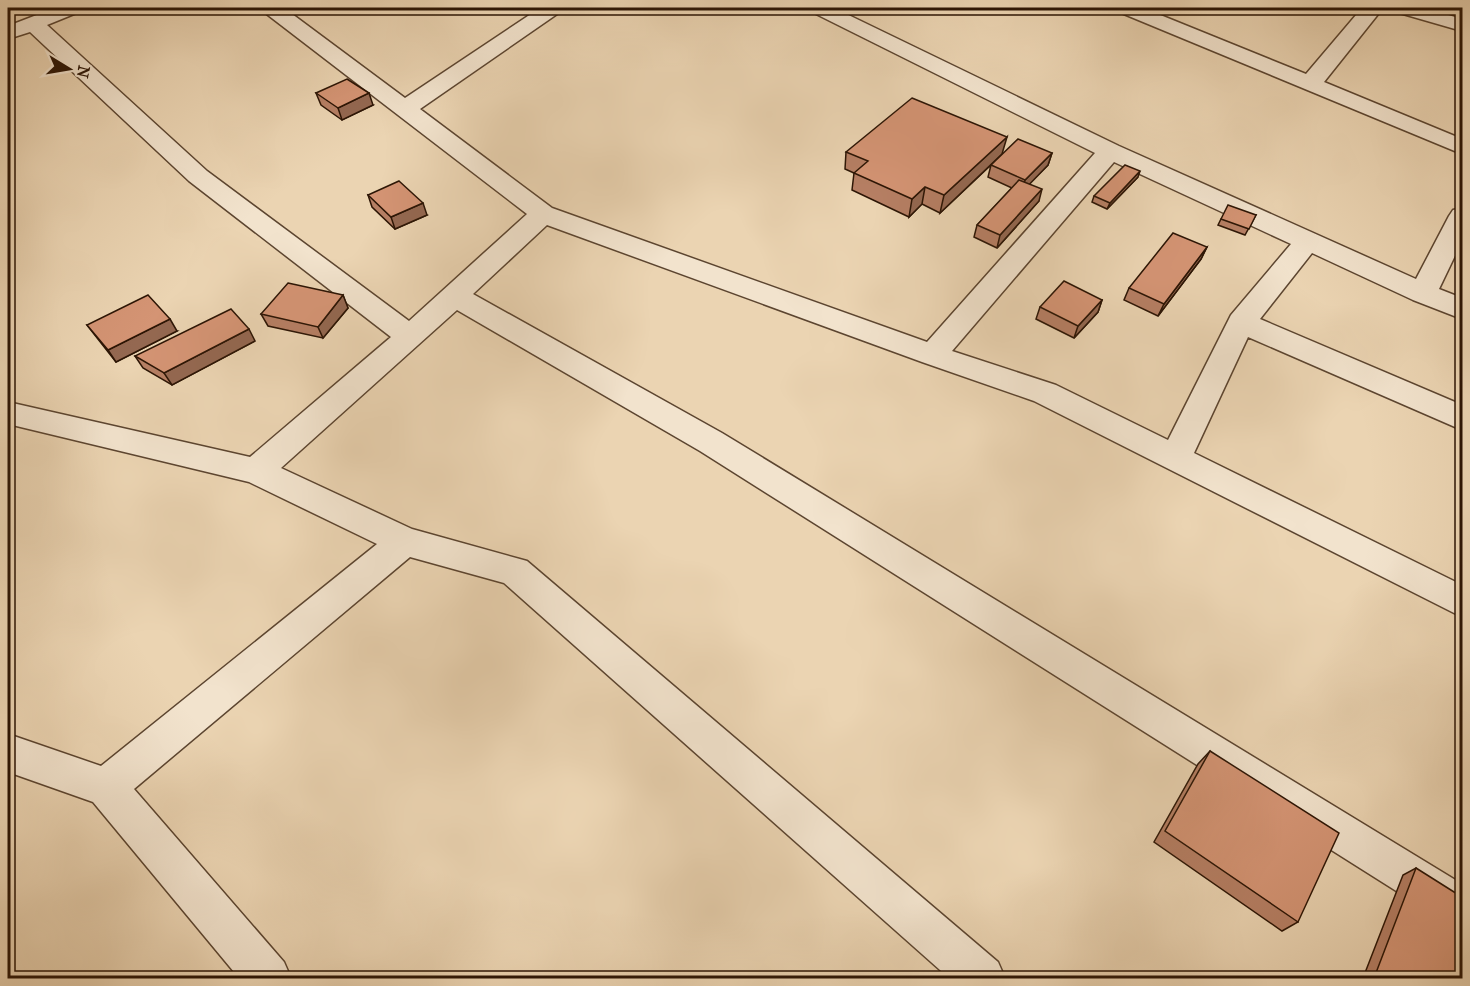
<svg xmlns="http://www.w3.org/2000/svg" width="1470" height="986" viewBox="0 0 1470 986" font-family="'IM FELL French Canon',serif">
<rect width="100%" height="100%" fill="#ebd4b2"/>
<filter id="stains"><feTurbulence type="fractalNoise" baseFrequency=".00333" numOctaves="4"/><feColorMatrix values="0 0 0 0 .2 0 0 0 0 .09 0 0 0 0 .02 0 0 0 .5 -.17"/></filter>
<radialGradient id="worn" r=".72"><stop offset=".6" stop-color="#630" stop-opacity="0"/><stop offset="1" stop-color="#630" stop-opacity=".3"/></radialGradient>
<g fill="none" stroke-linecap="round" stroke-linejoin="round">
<defs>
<path id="minor" d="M 55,8 L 82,8 L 79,12 L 47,25 L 207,171 L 409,321 L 527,214 L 264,12 L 261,8 L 284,8 L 405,98 L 540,8 L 563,8 L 560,12 L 420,109 L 552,208 L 927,342 L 1095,153 L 812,12 L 809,8 L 834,8 L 1119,146 L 1416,279 L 1449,216 L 1453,210 L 1462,208 L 1462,241 L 1439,289 L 1462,298 L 1462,319 L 1413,300 L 1312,253 L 1260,319 L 1462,405 L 1462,430 L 1248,337 L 1194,453 L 1462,585 L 1462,617 L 1034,401 L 922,362 L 547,225 L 473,294 L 722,433 L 1462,884 L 1462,930 L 1447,923 L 700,451 L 457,310 L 281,468 L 412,529 L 527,561 L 998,962 L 1005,978 L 949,978 L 504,583 L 410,557 L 134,789 L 284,962 L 291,978 L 239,978 L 93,802 L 8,772 L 8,734 L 101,766 L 377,544 L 249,482 L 8,424 L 8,402 L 250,457 L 391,337 L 189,181 L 30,32 L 8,39 L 8,26 ZM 1114,162 L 1291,244 L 1231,315 L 1168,440 L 1056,385 L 952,351 Z
M 1116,8 L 1143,8 L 1306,74 L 1362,8 L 1383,8 L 1324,82 L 1462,139 L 1462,154 L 1119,12 Z
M 1393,8 L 1424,8 L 1462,19 L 1462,31 L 1396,12 Z"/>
</defs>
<use href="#minor" stroke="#5c4530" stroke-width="3"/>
<use href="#minor" fill="#f2e3cd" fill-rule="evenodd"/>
</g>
<path fill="#b67f64" stroke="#2c1505" stroke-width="1.5" d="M 316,93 L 373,105 L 342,120 L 321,105 Z
M 846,152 L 1002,154 L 1052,153 L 1048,165 L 1029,184 L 1039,201 L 997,248 L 974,237 L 977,225 L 1012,188 L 988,177 L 991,165 L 940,213 L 922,204 L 909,217 L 852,190 L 854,173 L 845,169 Z
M 1138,177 L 1107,209 L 1092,202 L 1094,196 Z
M 368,195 L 427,215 L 395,229 L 372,207 Z
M 1256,215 L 1245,235 L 1218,225 L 1221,219 Z
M 1207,247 L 1201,259 L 1158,316 L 1124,300 L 1129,288 Z
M 343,295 L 348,308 L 323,338 L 268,326 L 261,314 Z
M 1102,300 L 1098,312 L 1074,338 L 1036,319 L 1040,307 Z
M 87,325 L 177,331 L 116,362 Z
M 255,341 L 172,385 L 143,368 L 135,356 Z
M 1210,751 L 1298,922 L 1282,931 L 1154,842 L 1198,764 Z
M 1416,868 L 1462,978 L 1363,978 L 1403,875 Z"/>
<path fill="#946851" stroke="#2c1505" stroke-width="1.5" d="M 460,8 L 469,8 L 461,11 Z
M 369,93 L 373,105 L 342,120 L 338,108 Z
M 1007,137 L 1002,154 L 940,213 L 944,195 Z
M 1052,153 L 1048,165 L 1022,192 L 1025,180 Z
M 1140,171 L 1138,177 L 1107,209 L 1110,203 Z
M 925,187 L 922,204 L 909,217 L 912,199 Z
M 1042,189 L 1039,201 L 997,248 L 1000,235 Z
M 423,203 L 427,215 L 395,229 L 391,217 Z
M 1207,247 L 1201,259 L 1158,316 L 1164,304 Z
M 343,295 L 348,308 L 323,338 L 318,327 Z
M 1102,300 L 1098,312 L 1074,338 L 1078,326 Z
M 170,319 L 177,331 L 116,362 L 108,350 Z
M 249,329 L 255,341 L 172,385 L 164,373 Z"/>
<path fill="#d49474" stroke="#2c1505" stroke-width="1.5" d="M 347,79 L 369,93 L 338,108 L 316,93 Z
M 912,98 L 1007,137 L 944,195 L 925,187 L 912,199 L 854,173 L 868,161 L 846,152 Z
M 1018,139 L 1052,153 L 1025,180 L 991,165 Z
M 1125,165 L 1140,171 L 1110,203 L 1094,196 Z
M 1019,180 L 1042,189 L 1000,235 L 977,225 Z
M 399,181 L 423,203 L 391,217 L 368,195 Z
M 1228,205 L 1256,215 L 1249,229 L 1221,219 Z
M 1173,233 L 1207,247 L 1164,304 L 1129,288 Z
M 1064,281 L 1102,300 L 1078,326 L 1040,307 Z
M 288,283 L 343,295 L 318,327 L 261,314 Z
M 148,295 L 170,319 L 108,350 L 87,325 Z
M 231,309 L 249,329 L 164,373 L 135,356 Z
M 1210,751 L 1339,833 L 1298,922 L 1165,831 Z
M 1416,868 L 1462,897 L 1462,978 L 1374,978 Z"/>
<rect width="1470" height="986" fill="none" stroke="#ebd4b2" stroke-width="30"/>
<rect x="9" y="9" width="1452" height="968" fill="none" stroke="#2c1505" stroke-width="3"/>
<rect x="15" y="15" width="1440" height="956" fill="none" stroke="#2c1505" stroke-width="1.5"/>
<g transform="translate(69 69) rotate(101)" stroke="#f2e3cd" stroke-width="4.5" paint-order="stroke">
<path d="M0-4.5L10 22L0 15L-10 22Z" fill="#2c1505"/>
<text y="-9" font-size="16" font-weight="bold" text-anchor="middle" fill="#2c1505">N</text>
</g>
<rect width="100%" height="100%" filter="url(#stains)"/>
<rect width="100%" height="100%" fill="url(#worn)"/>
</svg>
